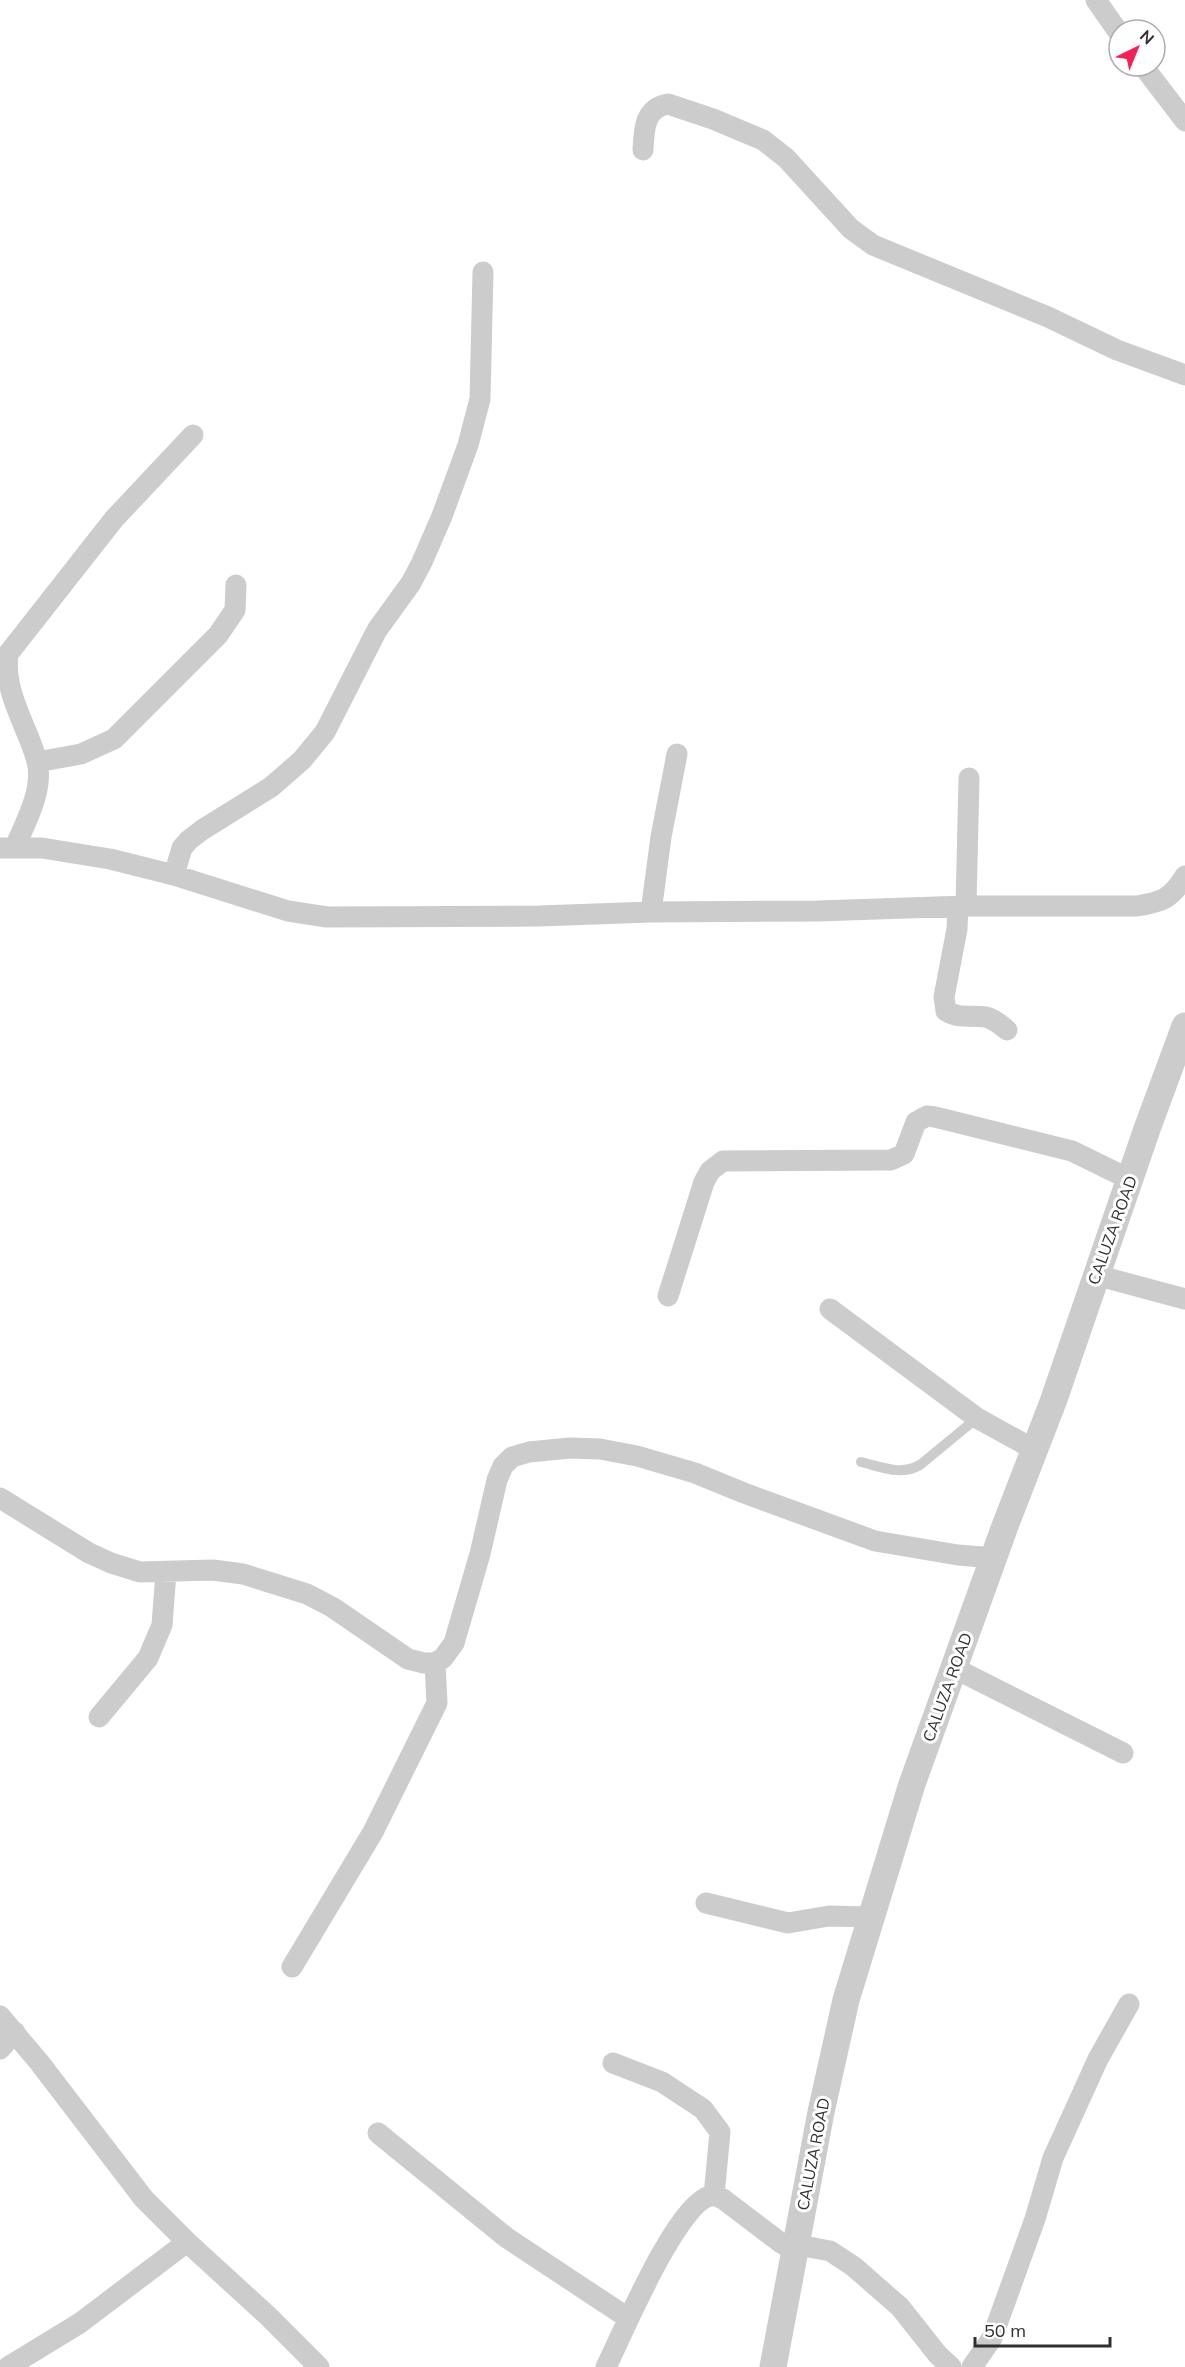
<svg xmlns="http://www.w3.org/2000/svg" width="1185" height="2367" viewBox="0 0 1185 2367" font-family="Mulish,sans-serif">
<rect width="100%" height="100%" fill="#fff"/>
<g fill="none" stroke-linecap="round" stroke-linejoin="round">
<path stroke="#ccc" stroke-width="10" d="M 861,1462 C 882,1467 900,1476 920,1465 L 977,1418"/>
<path stroke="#ccc" stroke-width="21" d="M 1096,0 L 1119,33
M 1143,66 L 1185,121
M 643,150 C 644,130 644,108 668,104 L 713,119 L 763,140 L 786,158 L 851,229 L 873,245 L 1048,317 L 1117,350 L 1185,375
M 37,762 L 81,754 L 114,739 L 218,635 L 235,610 L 236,585
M 15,847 C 26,821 44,790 37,761 C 27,725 3,693 8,654 L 114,519 L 193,435
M 0,848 L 42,848 L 110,859 L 174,875 L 288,911 L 327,917 L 539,916 L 651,912 L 818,911 L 966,906 L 1137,906 C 1162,902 1171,899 1185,876
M 174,875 L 182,848 L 189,840 L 202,830 L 271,787 L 302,760 L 325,732 L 377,630 L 411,583 L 422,562 L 442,516 L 468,445 L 480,399 L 483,272
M 958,906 L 957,929 L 944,997 L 946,1011 C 959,1019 971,1015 986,1017 C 994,1019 1001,1025 1007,1030
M 966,906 L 969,778
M 651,912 L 661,837 L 677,754
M 1096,1275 L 1185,1299
M 668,1296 L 704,1182 L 710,1171 L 723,1161 L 891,1160 L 904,1154 L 916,1122 L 927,1116 L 935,1117 L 1072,1151 L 1131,1180
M 830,1309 L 977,1418 L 1035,1450
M 0,1498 L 89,1553 L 111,1563 L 140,1572 L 213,1570 L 243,1574 L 307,1594 L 332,1607 L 408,1659 L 424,1663 L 435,1663 L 443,1658 L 454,1643 L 480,1554 L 497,1480 L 503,1466 L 512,1457 L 529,1452 L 570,1448 L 600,1449 L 637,1456 L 695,1473 L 744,1493 L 875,1541 L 958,1555 L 995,1558
M 954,1668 L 1123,1753
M 99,1717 L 148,1658 L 162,1625 L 166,1572
M 706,1903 L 788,1923 L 829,1916 L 871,1917
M 292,1967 L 373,1832 L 437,1703 L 435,1663
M 0,2016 L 39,2062 L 144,2199 L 187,2242 L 268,2316 L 319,2367
M 0,2049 L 15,2032
M 613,2063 L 662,2082 L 703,2109 L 720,2132 L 714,2196
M 378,2133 L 507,2238 L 628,2318
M 8,2367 L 80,2323 L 187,2242
M 606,2367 C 622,2335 677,2203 710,2196 C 715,2195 719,2197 723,2199 L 781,2243 L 788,2247 L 809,2247 L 830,2251 L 853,2266 L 900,2307 L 938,2355 L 951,2367
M 972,2367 L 992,2338 L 1035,2219 L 1053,2158 L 1098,2059 L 1129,2004"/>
<path stroke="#ccc" stroke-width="27" d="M 773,2367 L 821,2112 L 846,2000 L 912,1784 L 1005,1526 L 1053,1402 L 1147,1129 L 1185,1026"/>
</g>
<g text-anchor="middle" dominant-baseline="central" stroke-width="6" stroke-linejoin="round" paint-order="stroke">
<g font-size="16" fill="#2f2f2f" stroke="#fff">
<text transform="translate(1112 1230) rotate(-70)">CALUZA ROAD</text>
<text transform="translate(947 1687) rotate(-70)">CALUZA ROAD</text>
<text transform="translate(813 2154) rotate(-79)">CALUZA ROAD</text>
</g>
</g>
<g transform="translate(1137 48) rotate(43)"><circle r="28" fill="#ffffff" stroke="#acacac" stroke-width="1.5"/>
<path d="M0-4.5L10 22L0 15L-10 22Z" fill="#f71f53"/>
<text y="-9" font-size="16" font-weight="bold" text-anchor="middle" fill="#2f2f2f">N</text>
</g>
<path d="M975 2337v9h135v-9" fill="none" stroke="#2f2f2f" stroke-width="3"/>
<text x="984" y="2337" font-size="18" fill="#2f2f2f" stroke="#ffffff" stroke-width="4.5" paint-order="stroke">50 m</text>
</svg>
